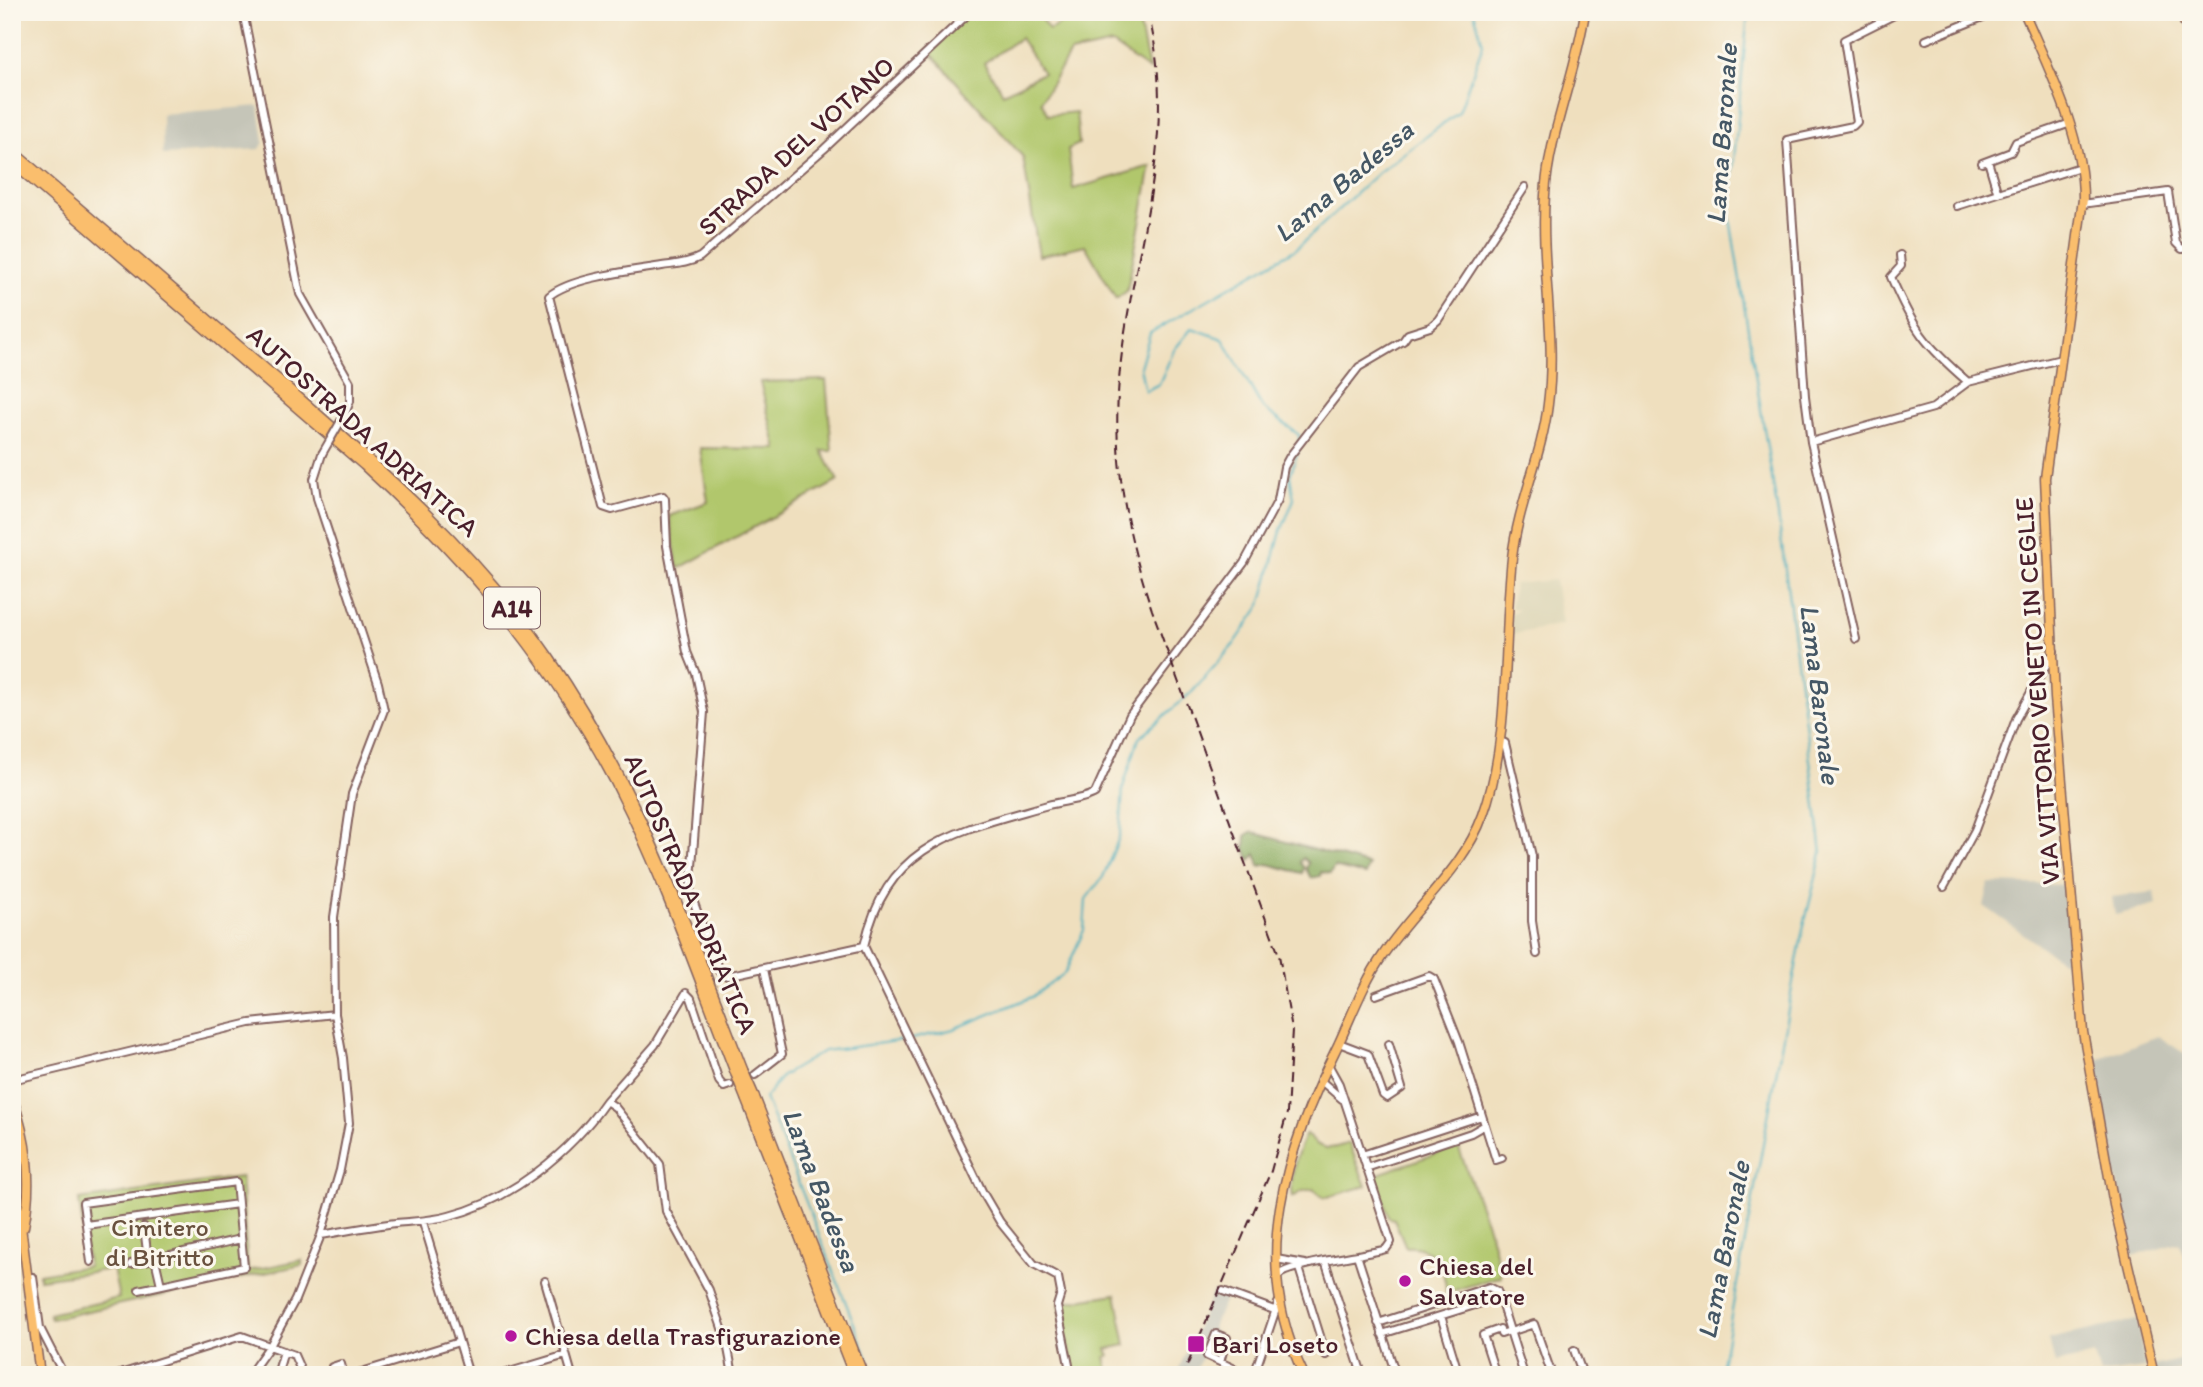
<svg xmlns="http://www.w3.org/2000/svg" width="2203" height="1387" viewBox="0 0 2203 1387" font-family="Itim,sans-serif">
<rect width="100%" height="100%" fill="#fbf7ec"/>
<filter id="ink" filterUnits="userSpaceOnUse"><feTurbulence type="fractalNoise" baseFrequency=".0143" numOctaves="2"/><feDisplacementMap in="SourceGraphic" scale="14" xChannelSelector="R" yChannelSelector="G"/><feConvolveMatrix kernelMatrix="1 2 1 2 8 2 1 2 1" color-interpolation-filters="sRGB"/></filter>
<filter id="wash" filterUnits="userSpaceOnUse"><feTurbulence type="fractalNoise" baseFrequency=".00686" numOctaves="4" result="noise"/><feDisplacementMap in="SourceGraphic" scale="28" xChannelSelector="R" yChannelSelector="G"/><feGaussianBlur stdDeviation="1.57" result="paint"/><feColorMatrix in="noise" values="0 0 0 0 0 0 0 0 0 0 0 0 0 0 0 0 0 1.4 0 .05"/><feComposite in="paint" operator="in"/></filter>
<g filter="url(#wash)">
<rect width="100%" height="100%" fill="#efdfbe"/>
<path fill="#dcd4b4" d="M 1555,580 L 1562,624 L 1510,635 L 1511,613 L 1518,610 L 1511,607 L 1514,584 Z
M 271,1350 L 279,1353 L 272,1375 L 253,1375 Z"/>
<path fill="#c5c5b8" d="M 259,106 L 264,142 L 260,149 L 163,155 L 162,114 Z
M 1989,883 L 2066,885 L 2071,960 L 2062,961 L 1984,906 Z
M 2155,892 L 2157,905 L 2115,915 L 2112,897 Z
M 2158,1036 L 2191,1058 L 2191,1263 L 2187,1265 L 2179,1243 L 2132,1256 L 2092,1061 Z
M 1213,1291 L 1226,1297 L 1212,1329 L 1215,1331 L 1193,1375 L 1176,1375 Z
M 2137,1320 L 2145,1368 L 2100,1374 L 2094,1355 L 2055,1364 L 2049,1339 Z
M 2191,1357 L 2191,1367 L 2156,1375 L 2154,1366 Z"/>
<path fill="#b1c76c" stroke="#7e734c" stroke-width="2" fill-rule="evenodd" d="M 969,12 L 1036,12 L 1049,30 L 1063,22 L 1059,12 L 1137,12 L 1149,70 L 1112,44 L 1070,53 L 1041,101 L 1048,115 L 1076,112 L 1079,144 L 1068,149 L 1073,189 L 1151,166 L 1127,291 L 1116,299 L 1085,245 L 1039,256 L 1023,157 L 928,50 ZM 1020,38 L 1043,73 L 1003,93 L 984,63 Z
M 826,380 L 832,451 L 822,451 L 838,481 L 678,569 L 669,516 L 708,502 L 700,448 L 777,449 L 760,382 Z
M 1306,1134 C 1321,1151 1328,1151 1349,1143 L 1366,1186 L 1324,1198 L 1313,1189 L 1303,1191 L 1293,1197 C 1289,1178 1297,1151 1306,1134 Z
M 1458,1146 L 1490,1233 L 1501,1276 L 1446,1293 C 1446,1269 1433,1244 1406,1247 L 1394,1219 L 1389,1218 L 1375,1175 Z
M 241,1177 L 248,1271 L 302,1260 L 302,1265 L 51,1319 L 49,1314 L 119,1298 L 113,1269 L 39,1279 L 39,1274 L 88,1266 L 79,1200 Z
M 1116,1294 L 1126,1345 L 1107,1349 L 1109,1356 L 1105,1357 L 1109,1375 L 1074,1375 L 1059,1303 Z"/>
<path fill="#8cac60" stroke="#6b6646" stroke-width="2" d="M 1251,832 L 1368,865 L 1365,875 L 1334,867 L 1330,874 L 1321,872 L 1320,876 L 1311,878 L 1306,869 L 1308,863 L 1303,858 L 1300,862 L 1304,868 L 1302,873 L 1268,864 L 1260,866 L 1256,854 L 1250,860 L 1245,849 L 1246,835 Z"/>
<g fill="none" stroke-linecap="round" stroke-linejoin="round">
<path stroke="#3eabbd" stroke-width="2" d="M 1299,441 L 1299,435 L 1262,407 L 1223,339 L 1192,328 L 1174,350 L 1159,384 L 1145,391 L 1140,367 L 1150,333 L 1296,249 L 1379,172 L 1459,112 L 1483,44 L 1474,12
M 863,1364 L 868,1359 L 765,1098 L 782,1076 L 824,1051 L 912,1039 L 954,1029 L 1032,997 L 1065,973 L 1084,930 L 1086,899 L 1103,877 L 1120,835 L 1123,787 L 1139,738 L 1193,691 L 1235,643 L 1261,605 L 1281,531 L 1294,499 L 1290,476 L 1299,447
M 1720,1375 L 1803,929 L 1822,853 L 1778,515 L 1729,212 L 1748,12"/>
</g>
</g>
<g filter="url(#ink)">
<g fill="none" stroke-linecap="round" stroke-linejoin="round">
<defs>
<path id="minor" d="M 243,12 L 300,294 L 350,382 L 350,401 L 345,414
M 1926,40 L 1995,12
M 1988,161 L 1997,191
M 1982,163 L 2011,152 L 2016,142 L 2068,124
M 2082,204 L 2168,192 L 2176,243 L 2182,249 L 2191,248
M 1957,206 L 2080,167
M 1900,255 L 1901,266 L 1891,277 C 1914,330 1925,345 1968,382 L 2061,359
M 1811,442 L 1933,408 L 1968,382
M 1856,639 L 1811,442 L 1805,396 L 1787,140 L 1853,126 L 1857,122 L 1844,40 L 1900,12
M 1500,741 L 1505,743 L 1532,856 L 1532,921 L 1537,954
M 1944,887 L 1975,830 L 2016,719 L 2054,651
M 864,946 L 727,976 L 719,971 L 690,892 L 704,712 L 696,674 L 687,652 L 667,546 L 665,499 L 663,496 L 612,510 L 603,507 L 549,296 C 572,277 632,271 662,266 C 675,264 687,264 700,257 L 824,149 L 970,12
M 864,946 C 888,841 958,831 1048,805 C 1062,801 1084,800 1095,793 L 1130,715 L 1244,563 L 1278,500 L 1284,467 L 1290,456 L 1359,367 L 1403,341 L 1408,334 L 1430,327 L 1438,320 L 1525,187
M 864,946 L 983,1193 L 1000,1222 L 1034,1264 L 1058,1277 L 1061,1293 L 1057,1306 L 1071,1375
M 1376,995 L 1429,976 L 1434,979 L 1459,1042 L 1496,1160 L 1502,1158
M 1339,1043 L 1368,1054 L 1383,1095 L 1387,1098 L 1402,1088 L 1389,1044
M 755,1075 L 782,1054 L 764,969
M 12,1080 L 250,1023 L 335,1014
M 1320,1080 L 1342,1099
M 606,1101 L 655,1045 L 686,993 L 691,998 L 719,1081 L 724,1087 L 730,1085
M 1362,1155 L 1482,1116
M 1366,1168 L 1471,1133 L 1485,1125
M 423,1222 L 469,1375
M 86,1225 L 238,1204
M 144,1227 L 148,1260
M 321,1235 C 346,1231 371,1226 396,1223 C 414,1221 431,1221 449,1216 C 511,1200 570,1153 606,1101 L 615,1107 L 660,1164 L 666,1211 L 709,1290 L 727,1343 L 733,1375
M 1357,1255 L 1396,1375
M 155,1259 L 161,1285
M 1276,1259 L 1305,1264
M 1325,1261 L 1360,1368
M 91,1262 L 83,1203 L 236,1182 L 244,1267 L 139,1290
M 131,1264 L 241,1239
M 1299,1268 L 1326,1355
M 1278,1276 C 1286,1264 1367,1255 1386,1249 L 1391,1242 L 1339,1084 L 1329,1066
M 28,1278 L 33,1277 L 40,1328 L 64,1375
M 545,1281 L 572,1375
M 1223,1291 L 1274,1310
M 1498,1293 L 1524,1375
M 1441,1316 L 1459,1375
M 1378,1323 L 1489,1287 L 1497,1291 L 1491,1300 L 1382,1334
M 1510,1332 L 1534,1324 L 1552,1375
M 1574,1350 L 1583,1375
M 1220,1362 L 1227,1338 L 1216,1334 L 1207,1356 L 1248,1375
M 117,1375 L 242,1336 L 294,1355 L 303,1375
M 249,1375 L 271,1344 L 295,1300 L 321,1235 L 340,1170 L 349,1123 L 343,1058 L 335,1014 L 334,917 L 352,794 L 384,710 L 378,683 L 317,498 L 314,479 L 322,454
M 277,1375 L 284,1351
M 334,1375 L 332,1367 L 341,1364 L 344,1375
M 352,1375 L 459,1342
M 500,1375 L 566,1355
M 1254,1375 L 1278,1303
M 1496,1375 L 1483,1335 L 1500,1329 L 1501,1334 L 1510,1331"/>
<path id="major" d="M 2024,12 C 2049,70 2083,135 2083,199 L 2045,478 L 2055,698 L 2083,1032 L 2114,1205 L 2154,1375
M 2180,12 L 2191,39
M 12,1096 C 27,1140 33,1180 24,1227
M 12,1156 L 40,1375
M 1304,1375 C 1248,1260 1285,1152 1338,1045 C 1352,1015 1364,982 1383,955 C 1415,907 1463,870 1483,815 C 1511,738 1503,640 1512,558 C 1518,504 1542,456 1548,404 C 1557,334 1540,265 1545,195 C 1549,132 1576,74 1585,12"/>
<path id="highway" d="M 12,151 C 101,227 189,303 277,379 C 376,465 474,549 549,658 C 636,784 688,929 743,1071
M 12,162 L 364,465 C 475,567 566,676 631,813 C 671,897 702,987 736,1074
M 754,1096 L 863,1375
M 746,1099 L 854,1375"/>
</defs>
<use href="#minor" stroke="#84625e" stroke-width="10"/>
<use href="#major" stroke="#84625e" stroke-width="11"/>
<use href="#highway" stroke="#84625e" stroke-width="12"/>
<use href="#minor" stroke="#fff" stroke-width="6"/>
<use href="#major" stroke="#fabe6d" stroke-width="8"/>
<use href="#highway" stroke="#fabe6d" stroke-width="9"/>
<path stroke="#4a1f2b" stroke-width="2" stroke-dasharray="10 5" stroke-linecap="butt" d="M 1148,12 C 1181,145 1130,252 1119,380 C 1112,460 1127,535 1152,610 L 1279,955 L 1292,1030 L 1287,1113 L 1271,1171 L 1183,1375"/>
<defs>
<path id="minor-bridge" d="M 322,454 L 345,414"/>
<path id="highway-bridge" d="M 743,1071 L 754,1096
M 736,1074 L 746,1099"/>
</defs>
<use href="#minor-bridge" stroke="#84625e" stroke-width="10" stroke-linecap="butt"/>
<use href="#highway-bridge" stroke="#84625e" stroke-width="12" stroke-linecap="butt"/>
<use href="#minor-bridge" stroke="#fff" stroke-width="6"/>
<use href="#highway-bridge" stroke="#fabe6d" stroke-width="9"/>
</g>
</g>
<g fill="#b5179e" stroke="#fbf7ec" stroke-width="2.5">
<circle cx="1405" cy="1281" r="7"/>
<circle cx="511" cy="1336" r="7"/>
<rect x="1187" y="1335" width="18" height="18" rx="3.5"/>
</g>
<g text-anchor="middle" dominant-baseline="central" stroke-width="6" stroke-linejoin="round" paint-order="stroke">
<rect fill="#fbf7ec" stroke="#7f6065" stroke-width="2" x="484" y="587.5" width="56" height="41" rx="5"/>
<g font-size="24" font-weight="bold" fill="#4a1f2b">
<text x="512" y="608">A14</text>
</g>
<g font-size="26" fill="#4a1f2b" stroke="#fbf7ec">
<text transform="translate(796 146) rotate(-42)">STRADA DEL VOTANO</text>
<text transform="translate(363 431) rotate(42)">AUTOSTRADA ADRIATICA</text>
<text transform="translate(2037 691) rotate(-94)">VIA VITTORIO VENETO IN CEGLIE</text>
<text transform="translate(691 894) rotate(67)">AUTOSTRADA ADRIATICA</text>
</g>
<g font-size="26" fill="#69513e" stroke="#fbf7ec">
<text x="160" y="1227">Cimitero<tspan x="160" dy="30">di Bitritto</tspan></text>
</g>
<g font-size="26" fill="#4a1f2b" stroke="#fbf7ec" text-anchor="start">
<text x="1419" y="1266">Chiesa del<tspan x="1419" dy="30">Salvatore</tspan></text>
<text x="525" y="1336">Chiesa della Trasfigurazione</text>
<text x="1212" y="1344">Bari Loseto</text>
</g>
<g font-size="28" font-style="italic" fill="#455765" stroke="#fbf7ec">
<text transform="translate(1721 134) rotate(-86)">Lama Baronale</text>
<text transform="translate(1343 181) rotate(-40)">Lama Badessa</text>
<text transform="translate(1821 694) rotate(83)">Lama Baronale</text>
<text transform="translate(822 1190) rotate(69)">Lama Badessa</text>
<text transform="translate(1723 1250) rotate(-79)">Lama Baronale</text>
</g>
</g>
<rect width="2203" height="1387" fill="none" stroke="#fbf7ec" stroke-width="42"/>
</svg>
